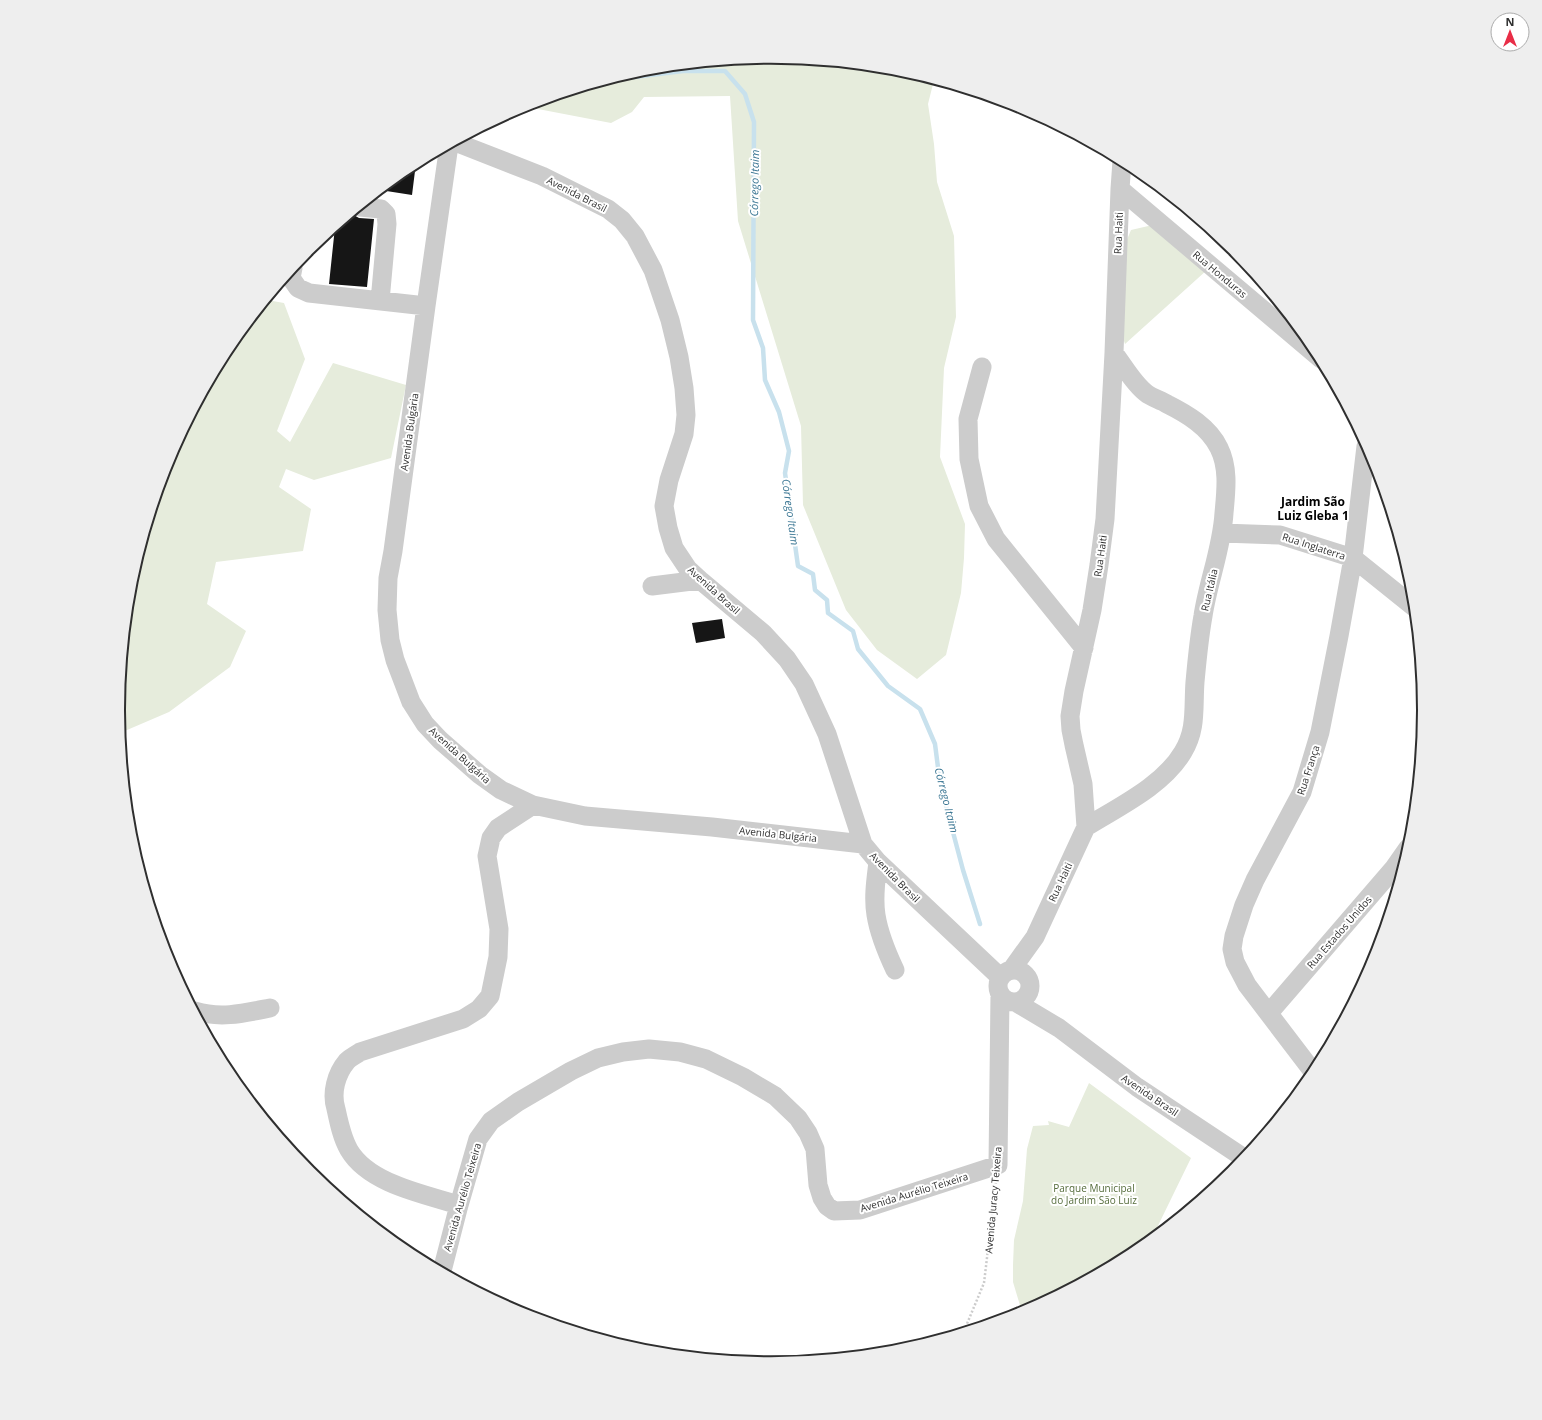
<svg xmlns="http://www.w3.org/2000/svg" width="1542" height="1420" viewBox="0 0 1542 1420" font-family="'Open Sans',sans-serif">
<rect width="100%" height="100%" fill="#fff"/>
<path fill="#e6ecdc" d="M 771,57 L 899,70 L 934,80 L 928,104 L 934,144 L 937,182 L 954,236 L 956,317 L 944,368 L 940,457 L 965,524 L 964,558 L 961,593 L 946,655 L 917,679 L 877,650 L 846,610 L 803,505 L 801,426 L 738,221 L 730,96 L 644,97 L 632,112 L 611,123 L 538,109 L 526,105 L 644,70 Z
M 1157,224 L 1207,270 L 1125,344 L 1118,323 L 1126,242 L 1131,230 Z
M 267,300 L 284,303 L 305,359 L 277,431 L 290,442 L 333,363 L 406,385 L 391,458 L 314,480 L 286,469 L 279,487 L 311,509 L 303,551 L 216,562 L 207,604 L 246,631 L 230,667 L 169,712 L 120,733 L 118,710 L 131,582 L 168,460 L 228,347 Z
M 1089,1083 L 1191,1158 L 1152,1238 L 1134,1253 L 1022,1312 L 1013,1282 L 1013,1265 L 1014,1240 L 1023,1201 L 1027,1149 L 1033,1126 L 1049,1125 L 1048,1121 L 1069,1127 Z"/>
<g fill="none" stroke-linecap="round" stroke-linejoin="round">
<path stroke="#c8e1ed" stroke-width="4.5" d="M 610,80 L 683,71 L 725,71 L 745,94 L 754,122 L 753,320 L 763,348 L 765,380 L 779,412 L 789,451 L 785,473 L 798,566 L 813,574 L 815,590 L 827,600 L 828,613 L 853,631 L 858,649 L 888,686 L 920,709 L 935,744 L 940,783 L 963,870 L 980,924
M 593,85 L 598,86 L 609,80"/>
</g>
<path fill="#161616" d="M 416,163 L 412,195 L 380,190 L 408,167 Z
M 352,214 L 359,218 L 374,219 L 367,287 L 329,284 L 335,227 Z
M 722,619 L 725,638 L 696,643 L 692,623 Z"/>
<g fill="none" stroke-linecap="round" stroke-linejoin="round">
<path stroke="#ccc" stroke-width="2.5" stroke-dasharray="2 2" stroke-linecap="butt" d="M 964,1331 L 984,1283 L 996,1182"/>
<path stroke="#ccc" stroke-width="19" d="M 455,142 L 542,176 L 608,209 L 622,220 L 635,236 L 653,270 L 670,320 L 679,357 L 684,388 L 686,415 L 684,434 L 669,480 L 664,506 L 668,528 L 674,548 L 688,569 L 700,580 L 763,633 L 787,659 L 804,684 L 827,734 L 863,844 L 878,862 L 1000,977
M 449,145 L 426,306 L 393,551 L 388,578 L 387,610 L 390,640 L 395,660 L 411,702 L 425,724 L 440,740 L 480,775 L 501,790 L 533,805 L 585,816 L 712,827 L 863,844
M 1120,189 L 1321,359
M 360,207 L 381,209 L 386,214 L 387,224 L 380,301
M 293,268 L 291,278 L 298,288 L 309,293 L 426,306
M 982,367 L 968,419 L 969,459 L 979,506 L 996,539 L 1084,648
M 1222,533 L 1280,535 L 1353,558 L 1414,607
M 652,586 L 700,580
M 1086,827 C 1118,807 1163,786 1183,752 C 1197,729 1193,708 1195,682 C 1197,660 1199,638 1203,616 C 1208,582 1222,548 1224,513 C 1226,491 1229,468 1219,448 C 1209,427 1187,414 1167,404 C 1161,400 1152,398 1146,393 C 1133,383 1124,366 1114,353
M 878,862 C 876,879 873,897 876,915 C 879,934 887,953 895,970
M 1012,969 L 1035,937 L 1086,827 L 1083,784 L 1074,745 L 1071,730 L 1070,716 L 1074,691 L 1092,610 L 1099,565 L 1105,519 L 1114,353 L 1120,189 L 1122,161
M998 986a16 16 0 1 1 32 0a16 16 0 1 1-32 0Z
M 1017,1003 L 1059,1028 L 1137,1087 L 1244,1158
M 195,1011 C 221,1019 245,1013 270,1008
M 1269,1013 L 1394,868 L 1408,848
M 1314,1073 L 1247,985 L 1235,962 L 1232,949 L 1234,936 L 1244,905 L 1255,880 L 1302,792 L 1320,732 L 1339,636 L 1353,558 L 1366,446
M 459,1205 C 424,1194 369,1184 349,1150 C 342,1138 339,1123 336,1109 C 331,1093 336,1074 347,1061 C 351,1057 356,1055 360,1052 L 463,1019 L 479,1009 L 490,996 L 498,957 L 499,929 L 487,856 L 491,838 L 498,828 L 533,805
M 442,1271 L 459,1205 L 478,1139 L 491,1121 L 518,1102 L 571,1071 L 598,1058 L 623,1052 L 649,1049 L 680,1052 L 706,1059 L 743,1077 L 775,1096 L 798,1118 L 808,1133 L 815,1149 L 818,1185 L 822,1198 L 827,1206 L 834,1211 L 860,1210 L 998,1165 L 1000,994"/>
</g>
<g text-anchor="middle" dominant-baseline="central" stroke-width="4" stroke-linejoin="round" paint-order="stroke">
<g font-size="10" fill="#2f2f2f" stroke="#fff">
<text transform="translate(577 194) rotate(27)">Avenida Brasil</text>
<text transform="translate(1118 233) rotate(-88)">Rua Haiti</text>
<text transform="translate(1220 274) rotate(40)">Rua Honduras</text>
<text transform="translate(409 432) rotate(-82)">Avenida Bulgária</text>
<text transform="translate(1314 546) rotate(18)">Rua Inglaterra</text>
<text transform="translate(1100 556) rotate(-82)">Rua Haiti</text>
<text transform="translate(714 590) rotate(42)">Avenida Brasil</text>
<text transform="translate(1209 590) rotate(-77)">Rua Itália</text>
<text transform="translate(460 755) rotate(42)">Avenida Bulgária</text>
<text transform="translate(1308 770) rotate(-72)">Rua França</text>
<text transform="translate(778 834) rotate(6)">Avenida Bulgária</text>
<text transform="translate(895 877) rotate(45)">Avenida Brasil</text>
<text transform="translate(1060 882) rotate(-65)">Rua Haiti</text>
<text transform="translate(1339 932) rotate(-49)">Rua Estados Unidos</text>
<text transform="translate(1150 1095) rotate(34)">Avenida Brasil</text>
<text transform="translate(914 1192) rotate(-17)">Avenida Aurélio Teixeira</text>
<text transform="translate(462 1197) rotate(-74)">Avenida Aurélio Teixeira</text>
<text transform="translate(993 1200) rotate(-85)">Avenida Juracy Teixeira</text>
</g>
<g font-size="10" fill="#556c3b" stroke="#fff">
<text x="1094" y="1188">Parque Municipal<tspan x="1094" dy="12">do Jardim São Luiz</tspan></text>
</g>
<g font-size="11" font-style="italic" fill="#3a7693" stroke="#fff">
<text transform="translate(754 183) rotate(-89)">Córrego Itaim</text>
<text transform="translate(791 512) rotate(82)">Córrego Itaim</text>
<text transform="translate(947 800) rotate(76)">Córrego Itaim</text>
</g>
<g font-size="12" font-weight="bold" fill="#000" stroke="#fff">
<text x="1313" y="501">Jardim São<tspan x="1313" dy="14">Luiz Gleba 1</tspan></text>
</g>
</g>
<path d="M0 0H1542V1420H0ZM125 710a646 646 0 1 1 1292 0a646 646 0 1 1-1292 0Z" fill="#eee" fill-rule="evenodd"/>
<path fill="none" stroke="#2f2f2f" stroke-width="2" d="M125 710a646 646 0 1 1 1292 0a646 646 0 1 1-1292 0Z"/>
<g transform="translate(1510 32)"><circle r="19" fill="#ffffff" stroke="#acacac"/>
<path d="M0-3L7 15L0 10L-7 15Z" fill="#e92d47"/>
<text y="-6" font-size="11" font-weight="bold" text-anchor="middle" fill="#2f2f2f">N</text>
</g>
</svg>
